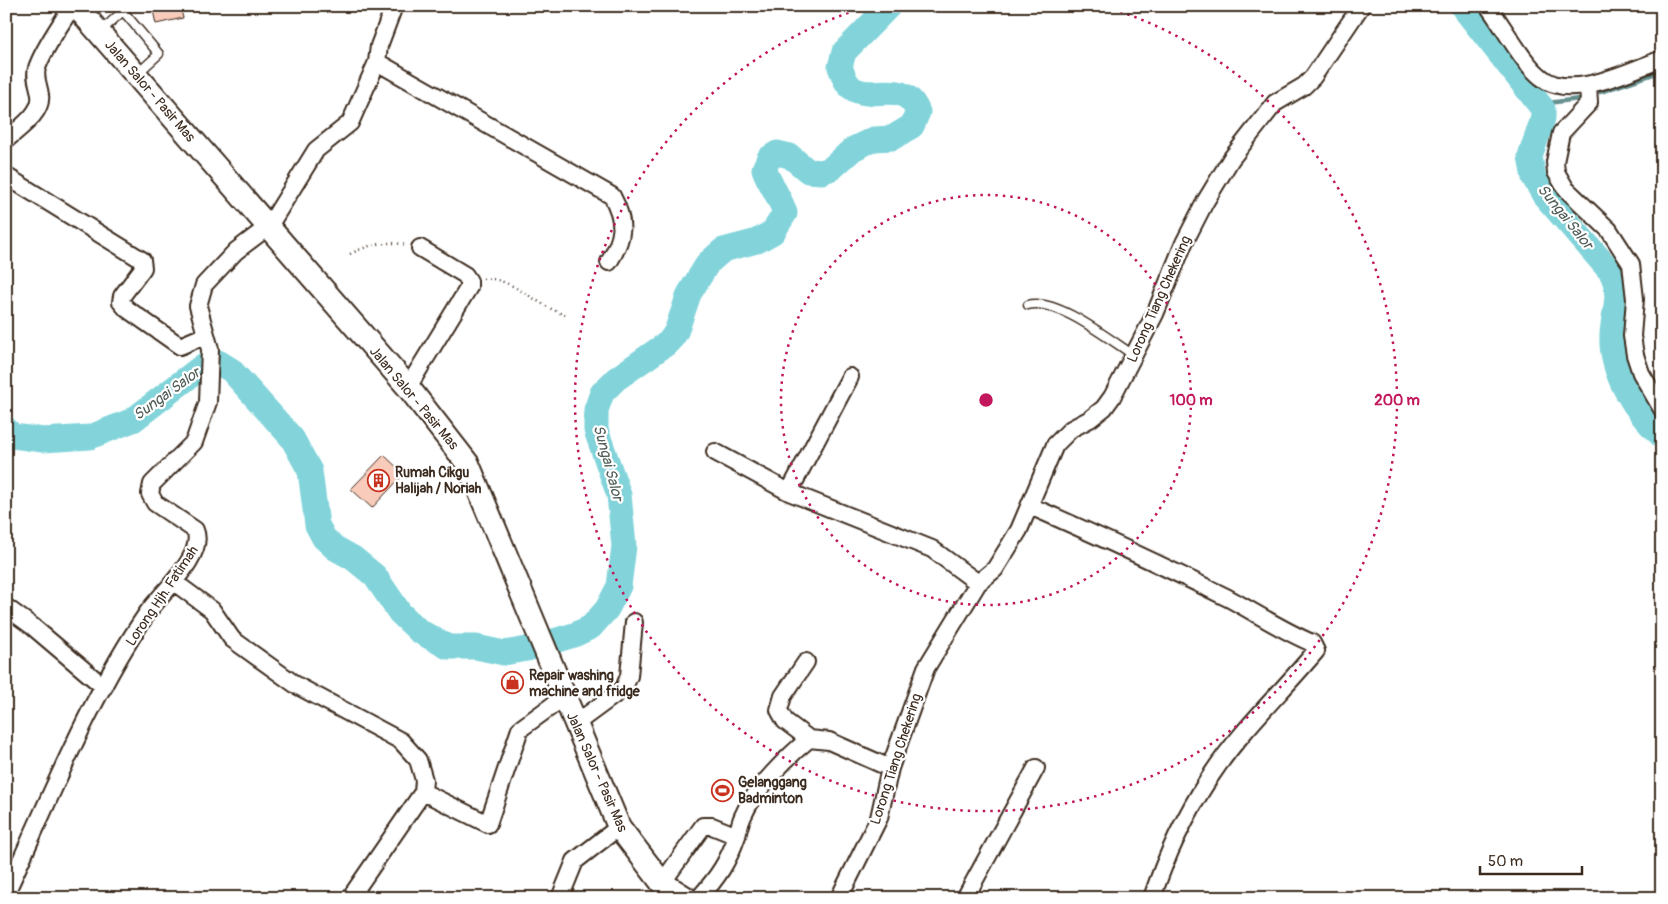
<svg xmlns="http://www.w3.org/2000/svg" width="1668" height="904" viewBox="0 0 1668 904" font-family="Pangolin,sans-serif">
<rect width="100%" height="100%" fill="#fff"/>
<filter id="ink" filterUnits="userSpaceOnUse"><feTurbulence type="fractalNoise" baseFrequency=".02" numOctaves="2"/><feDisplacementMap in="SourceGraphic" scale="10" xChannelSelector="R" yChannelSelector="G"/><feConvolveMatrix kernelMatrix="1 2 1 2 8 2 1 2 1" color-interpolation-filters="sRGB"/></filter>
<g filter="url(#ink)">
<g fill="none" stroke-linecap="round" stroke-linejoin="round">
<path stroke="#66908f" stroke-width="4.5" d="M 1600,92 L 1662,71
M 1540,104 L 1579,99"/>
<path stroke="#82d4da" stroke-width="25" d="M 1462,6 L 1543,109 L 1543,118 L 1530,157 L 1534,178 L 1544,195 L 1611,272 C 1623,295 1613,311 1612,335 C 1610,372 1635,412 1662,436
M 6,429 L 13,436 L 43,440 L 90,437 L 133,420 L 199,369 L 206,364 L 218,362 L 231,370 L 292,438 L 310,471 L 317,525 L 324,538 L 335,548 L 353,558 L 375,576 L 400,613 L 419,631 L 448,647 L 476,647 L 504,653 L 527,649 L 574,635 L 591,627 L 607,609 L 619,586 L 624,546 L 619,495 L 596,430 L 596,410 L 602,393 L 616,379 L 669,342 L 676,332 L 689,294 L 708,263 L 723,250 L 757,241 L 773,232 L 785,213 C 780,197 770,185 764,169 L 769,158 L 777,153 L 790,156 L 808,171 L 822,172 L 832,168 L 853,149 L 874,139 L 892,138 L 912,126 L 918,112 C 903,76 872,103 852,88 C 845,83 843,74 840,67 L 844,52 L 889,6"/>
</g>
<path fill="#f8cbba" stroke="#3b2a1e" d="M 152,6 L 180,6 L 183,18 L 156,24 Z
M 384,455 L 404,474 L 372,508 L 351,489 Z"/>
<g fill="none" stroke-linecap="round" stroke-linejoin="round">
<defs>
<path id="service" d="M 101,31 L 123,11 L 159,54 L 137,74
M 1028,305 C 1056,297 1110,340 1135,356"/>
<path id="minor" d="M 1488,6 C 1504,27 1522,62 1541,77 C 1570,102 1631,70 1662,59
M 377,62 L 612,196 C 626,222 624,238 609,262
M 1588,85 L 1589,103 L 1561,133 L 1555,162 L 1556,172 L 1566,189 L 1609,230 L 1631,264 L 1635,299 L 1632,336 L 1635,355 L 1641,373 L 1662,409
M 6,140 C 18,129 43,113 40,95 C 39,85 34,78 37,68 C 44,47 61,25 72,6
M 6,176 L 142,260 L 143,268 L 122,296 L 121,302 L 127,309 L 180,346 L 206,335
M 408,387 L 469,287 L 469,281 L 465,275 L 420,248
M 715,452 L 789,492 L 932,549 L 978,583
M 789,492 L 850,377
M 1030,506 C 1097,535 1163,566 1228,598 C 1256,613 1283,631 1312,643 L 1316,651 C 1281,693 1240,731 1210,777 C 1186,814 1166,856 1152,898
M 174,582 L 212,610 L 232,639 L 296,685 L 401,741 L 418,760 L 424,780 L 423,792 L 350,898
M 6,607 L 32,626 L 104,687
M 806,662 L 783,696 L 779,710 L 785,721 L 809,739 L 829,741 L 890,768
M 575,724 L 624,688 L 629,676 L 634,622
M 423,792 L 488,824 L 520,729 L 564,697
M 662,883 L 703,826 L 712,826 L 737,836
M 6,893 C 50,799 89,698 148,612 C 162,592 206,555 195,530 L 155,503 L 150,494 L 152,484 L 194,442 L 208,402 L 210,349 L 198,306 L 204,285 L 236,251 L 269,226 L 316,150 L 350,123 L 377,62 L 379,46 L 394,6
M 560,898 L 575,861 L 619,827
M 699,898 C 718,877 728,862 737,836 C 739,829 740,821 744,814 C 755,789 788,756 809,739
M 839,898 L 879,818 L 890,768 L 926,668 L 978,583 L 995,569 L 1019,530 L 1055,445 L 1071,429 L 1090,419 L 1104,408 L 1112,397 L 1155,314 L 1184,243 L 1205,202 L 1231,159 L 1275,103 L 1304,86 L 1313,77 L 1361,6
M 965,898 L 1036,768"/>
<path id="secondary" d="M 76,6 L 408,387 L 468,464 L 619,827 L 662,883 L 686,898"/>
</defs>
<use href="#service" stroke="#3b2a1e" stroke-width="11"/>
<use href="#minor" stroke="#3b2a1e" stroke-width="20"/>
<use href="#secondary" stroke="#3b2a1e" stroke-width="26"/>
<path stroke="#3b2a1e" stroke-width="2.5" stroke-dasharray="1 4" stroke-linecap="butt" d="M 350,254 C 368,245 385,240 406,245
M 483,279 C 509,275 540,308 566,315"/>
<use href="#service" stroke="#fff" stroke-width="8"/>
<use href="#minor" stroke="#fff" stroke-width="16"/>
<use href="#secondary" stroke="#fff" stroke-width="22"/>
</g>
</g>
<g fill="none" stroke="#c2185b" stroke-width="2.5" stroke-dasharray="2.5 5">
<circle cx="986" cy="400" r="205"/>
<path d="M1106 7A411 411 0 1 1 866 7"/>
</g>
<defs>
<symbol id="building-ring" viewBox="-11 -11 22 22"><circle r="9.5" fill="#fff" stroke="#c8321e" stroke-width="1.5"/><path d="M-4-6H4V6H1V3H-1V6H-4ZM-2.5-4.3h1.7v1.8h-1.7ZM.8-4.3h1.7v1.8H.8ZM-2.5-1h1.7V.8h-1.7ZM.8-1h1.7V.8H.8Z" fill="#c8321e"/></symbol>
<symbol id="shop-ring" viewBox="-11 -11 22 22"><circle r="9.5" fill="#fff" stroke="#c8321e" stroke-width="1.5"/><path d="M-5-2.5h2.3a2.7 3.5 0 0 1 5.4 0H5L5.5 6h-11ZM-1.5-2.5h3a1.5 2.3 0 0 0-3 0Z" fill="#c8321e"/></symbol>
<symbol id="stadium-ring" viewBox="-11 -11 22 22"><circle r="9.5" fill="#fff" stroke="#c8321e" stroke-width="1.5"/><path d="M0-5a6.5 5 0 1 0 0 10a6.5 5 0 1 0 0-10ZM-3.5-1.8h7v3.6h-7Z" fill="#c8321e"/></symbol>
</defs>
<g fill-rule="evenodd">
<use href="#building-ring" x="366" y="468" width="25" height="25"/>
<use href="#shop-ring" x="500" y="670" width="25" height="25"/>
<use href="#stadium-ring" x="710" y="778" width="25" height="25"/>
</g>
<g text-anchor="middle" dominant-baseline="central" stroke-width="4.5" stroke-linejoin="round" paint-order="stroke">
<g font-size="14" fill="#3b2a1e" stroke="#fff">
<text transform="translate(150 91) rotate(49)">Jalan Salor - Pasir Mas</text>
<text transform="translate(1159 299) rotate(-66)">Lorong Tiang Chekering</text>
<text transform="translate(414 398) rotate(50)">Jalan Salor - Pasir Mas</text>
<text transform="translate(162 596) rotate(-56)">Lorong Hjh. Fatimah</text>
<text transform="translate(896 759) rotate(-72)">Lorong Tiang Chekering</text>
<text transform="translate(597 772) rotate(66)">Jalan Salor - Pasir Mas</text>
</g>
<g font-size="14" font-weight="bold" fill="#3b2a1e" stroke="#fff" text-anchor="start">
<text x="395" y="472">Rumah Cikgu<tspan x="395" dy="16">Halijah / Noriah</tspan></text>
<text x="529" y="675">Repair washing<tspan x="529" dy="16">machine and fridge</tspan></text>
<text x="738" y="782">Gelanggang<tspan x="738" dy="16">Badminton</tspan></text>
</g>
<g font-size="15" font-style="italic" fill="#505d56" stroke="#fff">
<text transform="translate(1565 217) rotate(51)">Sungai Salor</text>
<text transform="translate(167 394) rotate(-36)">Sungai Salor</text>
<text transform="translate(608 463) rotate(75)">Sungai Salor</text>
</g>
</g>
<circle cx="986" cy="400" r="8" fill="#c2185b" stroke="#fff" stroke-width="2.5"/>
<g font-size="15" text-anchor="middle" font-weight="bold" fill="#c2185b" stroke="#fff" stroke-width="4.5" stroke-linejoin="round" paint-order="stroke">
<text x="1191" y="405">100 m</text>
<text x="1397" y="405">200 m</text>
</g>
<rect width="1668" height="904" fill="none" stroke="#fff" stroke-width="25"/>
<rect x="12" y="12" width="1643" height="879" fill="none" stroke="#3b2a1e" stroke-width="2" filter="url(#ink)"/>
<path d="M1480 866v8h102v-8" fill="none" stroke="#3b2a1e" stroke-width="2.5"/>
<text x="1488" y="866" font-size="15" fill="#3b2a1e" stroke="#ffffff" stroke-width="4" paint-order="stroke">50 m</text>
</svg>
